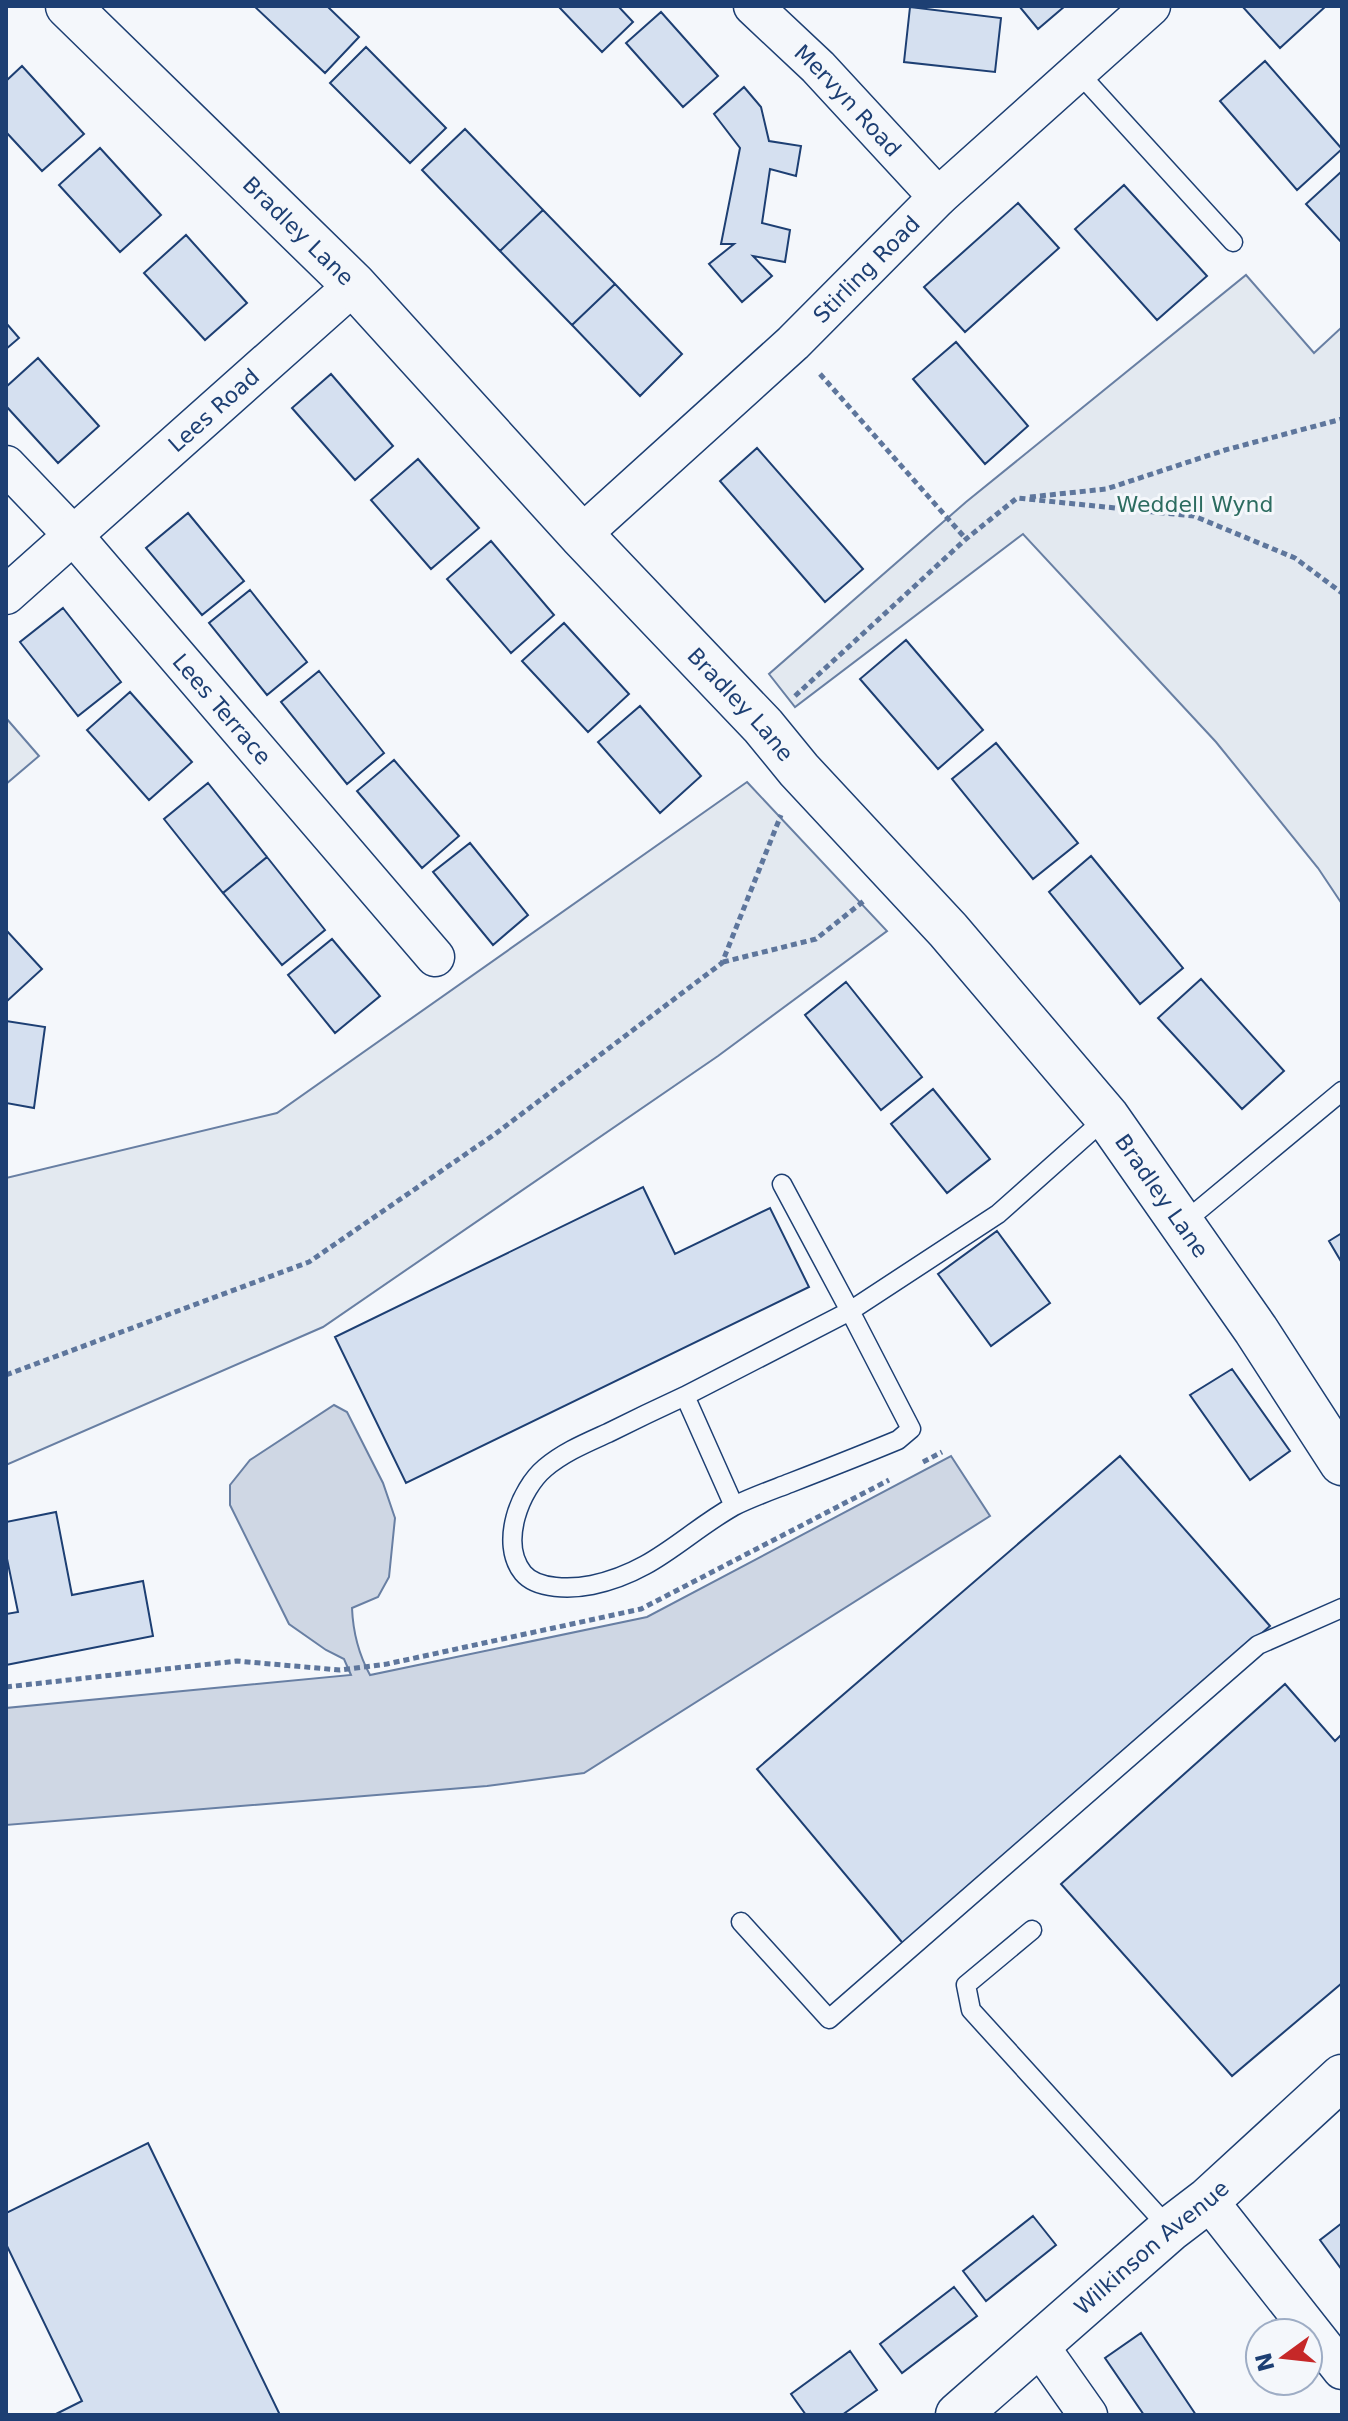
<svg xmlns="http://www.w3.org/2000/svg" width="1348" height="2421" viewBox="0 0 1348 2421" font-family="'DejaVu Sans',sans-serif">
<rect width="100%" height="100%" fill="#f4f7fb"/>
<path fill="#e3e9f0" stroke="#687fa3" stroke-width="2" d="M 1246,275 L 1314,353 L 1342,327 L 1342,904 L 1318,868 L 1216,742 L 1023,534 L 795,707 L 769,674 L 966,502 Z
M 6,718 L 39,756 L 6,784 Z
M 747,782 L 887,931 L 718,1056 L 323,1327 L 6,1465 L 6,1178 L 277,1113 Z"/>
<path fill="#cfd7e4" stroke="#687fa3" stroke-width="2" d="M 334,1405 L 347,1412 L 383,1483 L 395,1518 L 389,1577 L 378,1597 L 352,1608 C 353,1632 358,1653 370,1675 L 647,1617 L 951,1456 L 990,1516 L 584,1773 L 487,1786 L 6,1825 L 6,1708 L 351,1675 L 344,1659 L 326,1650 L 289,1624 L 230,1505 L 230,1485 L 250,1460 Z"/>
<path fill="#d5e0f0" stroke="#1d3f73" stroke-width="2" d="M 254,6 L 327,6 L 359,37 L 325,73 Z
M 558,6 L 618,6 L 633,22 L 602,52 Z
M 1019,6 L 1065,6 L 1038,29 Z
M 1242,6 L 1326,6 L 1280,48 Z
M 910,7 L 1001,18 L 995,72 L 904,62 Z
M 661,12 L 718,76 L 683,107 L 626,43 Z
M 366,47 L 446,128 L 410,163 L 330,83 Z
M 1265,61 L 1342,149 L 1297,190 L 1220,101 Z
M 22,66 L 84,134 L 42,171 L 6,132 L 6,81 Z
M 744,87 L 761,107 L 769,141 L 801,146 L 796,176 L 770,169 L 762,223 L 790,230 L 785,262 L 753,256 L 772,276 L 742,302 L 709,264 L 734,244 L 721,244 L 740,148 L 714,114 Z
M 465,129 L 543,210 L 500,251 L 422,170 Z
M 100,148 L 161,215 L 120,252 L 59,185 Z
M 1342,171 L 1342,243 L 1306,204 Z
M 1124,185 L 1207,276 L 1157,320 L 1075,229 Z
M 1018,203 L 1059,248 L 965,332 L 924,287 Z
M 543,210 L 615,284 L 572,325 L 500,251 Z
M 186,235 L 247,303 L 205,340 L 144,273 Z
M 615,284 L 682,354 L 640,396 L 572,325 Z
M 6,323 L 19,338 L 6,349 Z
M 956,342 L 1028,426 L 985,464 L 913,379 Z
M 38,358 L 99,426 L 58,463 L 6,406 L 6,387 Z
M 331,374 L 393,446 L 355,480 L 292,408 Z
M 757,448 L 863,569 L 825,602 L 720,481 Z
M 418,459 L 479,528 L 431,569 L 371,500 Z
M 188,513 L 244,581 L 202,615 L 146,548 Z
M 491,541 L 554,615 L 511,653 L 447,579 Z
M 250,590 L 307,662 L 267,695 L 209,623 Z
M 63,608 L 121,682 L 78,716 L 20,642 Z
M 564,623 L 629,694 L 588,732 L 522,661 Z
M 906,640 L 983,730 L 938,769 L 860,679 Z
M 319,671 L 384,753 L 347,784 L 281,702 Z
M 130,692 L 192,762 L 149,800 L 87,730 Z
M 640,706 L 701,776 L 660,813 L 598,742 Z
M 996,743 L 1078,843 L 1033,879 L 952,779 Z
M 394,760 L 459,836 L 422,868 L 357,791 Z
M 208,783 L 267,857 L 223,893 L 164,819 Z
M 470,843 L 528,915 L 493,945 L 433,872 Z
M 1091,856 L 1183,968 L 1140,1004 L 1049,892 Z
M 267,857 L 325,930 L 282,965 L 223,893 Z
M 6,930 L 42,969 L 6,1002 Z
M 332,939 L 380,996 L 335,1033 L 288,975 Z
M 1201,979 L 1284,1071 L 1242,1109 L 1158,1018 Z
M 846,982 L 922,1077 L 881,1110 L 805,1015 Z
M 6,1021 L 45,1027 L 34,1108 L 6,1103 Z
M 933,1089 L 990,1159 L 947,1193 L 891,1124 Z
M 643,1187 L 675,1254 L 770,1208 L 809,1287 L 406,1483 L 335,1337 Z
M 997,1231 L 1050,1303 L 991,1346 L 938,1274 Z
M 1342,1233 L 1342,1263 L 1329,1241 Z
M 1232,1369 L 1290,1451 L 1250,1480 L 1190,1395 Z
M 1120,1456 L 1270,1626 L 906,1947 L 757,1769 Z
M 56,1512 L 72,1595 L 143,1581 L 153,1636 L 6,1665 L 6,1614 L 18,1612 L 6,1554 L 6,1522 Z
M 1285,1684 L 1335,1741 L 1342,1734 L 1342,1983 L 1232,2076 L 1061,1884 Z
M 148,2143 L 280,2415 L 54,2415 L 82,2401 L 6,2244 L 6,2213 Z
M 1033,2216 L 1056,2245 L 986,2301 L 963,2271 Z
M 1342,2223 L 1342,2270 L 1320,2240 Z
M 954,2287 L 977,2316 L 902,2373 L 880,2344 Z
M 1141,2333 L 1196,2415 L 1144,2415 L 1105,2358 Z
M 850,2351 L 877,2390 L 842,2415 L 806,2415 L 791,2394 Z"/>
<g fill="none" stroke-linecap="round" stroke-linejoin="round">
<defs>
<path id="service" d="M 1078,72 L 1233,242
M 1182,1224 L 1342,1091
M 685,1396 L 850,1311 L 998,1214 L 1107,1117
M 734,1506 L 685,1396 C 659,1408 634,1420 608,1433 C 586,1443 564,1452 545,1468 C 520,1489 499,1543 523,1573 C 537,1590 572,1589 592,1585 C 654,1572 683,1535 734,1506 C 752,1497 772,1490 790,1483 C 826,1469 862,1455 898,1440 L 911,1429 L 850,1311 L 782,1184
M 741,1922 L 829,2019 L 1258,1645 L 1342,1608
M 1032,1930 L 966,1985 L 971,2010 L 1170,2229"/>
<g id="minor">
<path id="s1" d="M 753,6 L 818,67 L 938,197"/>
<path id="s2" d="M 6,465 L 73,535 L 435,957"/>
<path id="s3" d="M 581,535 L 793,343 L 938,197 L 1151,6"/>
<path id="s4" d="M 6,595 L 354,285"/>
<path d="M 1208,2200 L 1342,2370"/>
<path d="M 1038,2344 L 1088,2415"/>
</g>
<g id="tertiary">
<path id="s5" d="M 68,6 L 354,285 L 581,535 L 763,726 L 799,770 L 948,930 L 1107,1117 L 1256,1330 L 1342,1463"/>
<path id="s6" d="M 958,2415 L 1170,2229 L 1208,2200 L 1342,2077"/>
</g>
</defs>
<use href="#service" stroke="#1d3f73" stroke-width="21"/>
<use href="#minor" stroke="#1d3f73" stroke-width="41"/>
<use href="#tertiary" stroke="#1d3f73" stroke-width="47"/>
<path stroke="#5e769c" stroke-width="5" stroke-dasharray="6 4" stroke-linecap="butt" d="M 820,374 L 966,539
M 1030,497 L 1106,489 L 1225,450 L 1342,419
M 795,696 L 966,539 L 1017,498 L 1194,516 L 1295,558 L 1342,593
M 723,962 L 816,939 L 865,900
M 6,1375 L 309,1262 L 495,1134 L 722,963 L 781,815
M 923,1462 L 942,1452
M 6,1687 L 237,1661 L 340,1670 L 387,1664 L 641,1609 L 889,1480"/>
<use href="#service" stroke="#f4f7fb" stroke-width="18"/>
<use href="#minor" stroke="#f4f7fb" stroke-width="38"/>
<use href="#tertiary" stroke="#f4f7fb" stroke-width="44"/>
</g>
<g text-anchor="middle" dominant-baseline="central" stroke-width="6" stroke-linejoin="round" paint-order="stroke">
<g font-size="22" fill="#1d3f73" stroke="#f4f7fb">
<text stroke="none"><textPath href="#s1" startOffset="134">Mervyn Road</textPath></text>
<text stroke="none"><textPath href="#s5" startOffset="322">Bradley Lane</textPath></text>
<text stroke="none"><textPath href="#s3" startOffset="390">Stirling Road</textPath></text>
<text stroke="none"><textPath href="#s4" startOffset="278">Lees Road</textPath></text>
<text stroke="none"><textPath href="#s5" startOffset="970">Bradley Lane</textPath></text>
<text stroke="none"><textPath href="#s2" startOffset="326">Lees Terrace</textPath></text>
<text stroke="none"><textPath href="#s5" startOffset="1618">Bradley Lane</textPath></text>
<text stroke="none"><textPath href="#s6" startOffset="256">Wilkinson Avenue</textPath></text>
</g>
<g font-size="22" fill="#2c6c60" stroke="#f4f7fb">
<text x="1195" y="504">Weddell Wynd</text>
</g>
</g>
<rect width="1348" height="2421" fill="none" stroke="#1d3f73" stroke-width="16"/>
<g transform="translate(1284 2357) rotate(255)"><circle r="38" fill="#f4f7fb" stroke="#9eadc5" stroke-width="2"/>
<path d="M0-6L14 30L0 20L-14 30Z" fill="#c62828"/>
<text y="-12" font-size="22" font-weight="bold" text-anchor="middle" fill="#1d3f73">N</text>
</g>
</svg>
